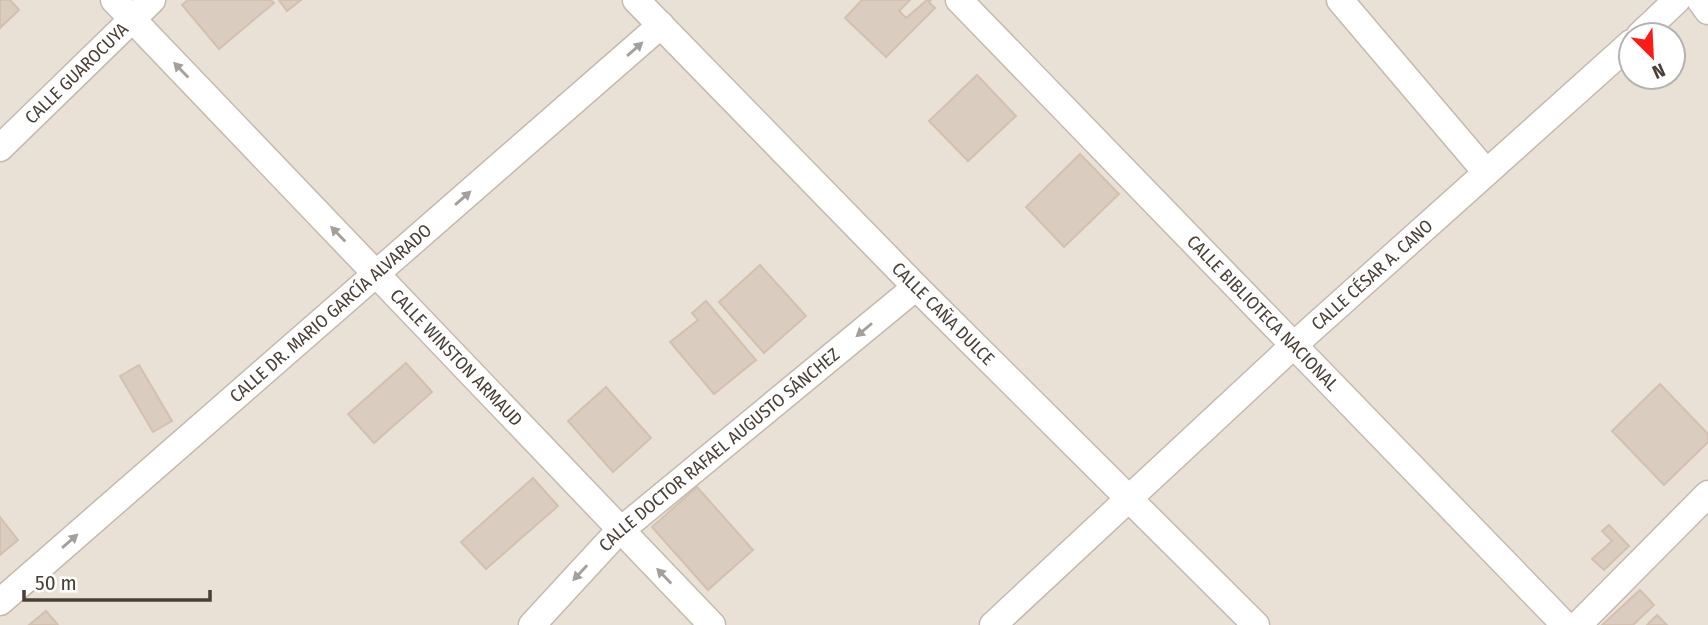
<svg xmlns="http://www.w3.org/2000/svg" width="1708" height="625" viewBox="0 0 1708 625" font-family="'Fira Sans Condensed',sans-serif">
<rect width="100%" height="100%" fill="#f5f0e8"/>
<path fill="#eae1d6" fill-rule="evenodd" d="M 0,0 L 1708,0 L 1708,625 L 0,625 ZM 1631,35 L 1673,35 L 1673,77 L 1631,77 Z"/>
<path fill="#dbccc0" stroke="#d3c0af" stroke-width="2" d="M 0,0 L 10,0 L 19,10 L 0,28 Z
M 188,0 L 271,0 L 274,3 L 219,49 L 182,5 Z
M 279,0 L 301,0 L 287,11 Z
M 862,0 L 910,0 L 899,11 L 906,18 L 927,0 L 931,0 L 929,2 L 935,8 L 886,57 L 845,18 Z
M 977,75 L 1016,116 L 968,161 L 929,121 Z
M 1080,154 L 1119,194 L 1064,247 L 1026,207 Z
M 760,265 L 806,316 L 764,353 L 719,302 Z
M 706,301 L 756,360 L 714,394 L 670,342 L 698,320 L 692,313 Z
M 406,363 L 432,392 L 374,443 L 348,414 Z
M 139,365 L 172,421 L 153,432 L 120,376 Z
M 1660,384 L 1708,434 L 1708,442 L 1664,485 L 1612,431 Z
M 606,387 L 651,438 L 613,472 L 568,421 Z
M 533,478 L 558,506 L 486,569 L 461,542 Z
M 697,487 L 753,550 L 708,590 L 652,527 Z
M 0,517 L 18,540 L 0,555 Z
M 1609,525 L 1629,546 L 1604,570 L 1592,559 L 1612,541 L 1602,531 Z
M 1640,590 L 1654,605 L 1633,625 L 1602,625 Z
M 46,611 L 58,625 L 29,625 Z
M 1657,615 L 1667,625 L 1647,625 Z"/>
<g fill="none" stroke-linecap="round" stroke-linejoin="round">
<defs>
<g id="street">
<path id="s1" d="M 114,0 L 712,625"/>
<path id="s2" d="M 636,0 L 916,287 L 1256,625"/>
<path id="s3" d="M 959,0 L 1565,625"/>
<path d="M 1340,0 L 1486,172"/>
<path d="M 1700,0 L 1708,11"/>
<path d="M 1640,35 L 1677,0"/>
<path id="s4" d="M 0,148 L 152,0"/>
<path id="s5" d="M 0,602 L 661,25"/>
<path id="s6" d="M 532,625 L 615,535 L 916,287"/>
<path id="s7" d="M 993,625 L 1294,345 L 1631,43"/>
<path d="M 1578,625 L 1708,494"/>
</g>
</defs>
<use href="#street" stroke="#c5b9ad" stroke-width="29"/>
<use href="#street" stroke="#fff" stroke-width="26"/>
</g>
<defs><path id="oneway-solid" d="M-6-.8H1V-3.2L6.5 0L1 3.2V.8H-6Z" transform="scale(1.75)"/></defs>
<g fill="#a49f9a">
<use href="#oneway-solid" transform="translate(635 49) rotate(-41)"/>
<use href="#oneway-solid" transform="translate(181 70) rotate(-134)"/>
<use href="#oneway-solid" transform="translate(463 198) rotate(-41)"/>
<use href="#oneway-solid" transform="translate(338 234) rotate(-134)"/>
<use href="#oneway-solid" transform="translate(864 330) rotate(140)"/>
<use href="#oneway-solid" transform="translate(70 541) rotate(-41)"/>
<use href="#oneway-solid" transform="translate(580 573) rotate(133)"/>
<use href="#oneway-solid" transform="translate(664 576) rotate(-134)"/>
</g>
<g text-anchor="middle" dominant-baseline="central" stroke-width="5" stroke-linejoin="round" paint-order="stroke">
<g font-size="18" fill="#493f36" stroke="#fff">
<text stroke="none"><textPath href="#s4" startOffset="107">CALLE GUAROCUYA</textPath></text>
<text stroke="none"><textPath href="#s7" startOffset="516">CALLE CÉSAR A. CANO</textPath></text>
<text stroke="none"><textPath href="#s3" startOffset="436">CALLE BIBLIOTECA NACIONAL</textPath></text>
<text stroke="none"><textPath href="#s5" startOffset="439">CALLE DR. MARIO GARCÍA ALVARADO</textPath></text>
<text stroke="none"><textPath href="#s2" startOffset="439">CALLE CAÑA DULCE</textPath></text>
<text stroke="none"><textPath href="#s1" startOffset="495">CALLE WINSTON ARMAUD</textPath></text>
<text stroke="none"><textPath href="#s6" startOffset="257">CALLE DOCTOR RAFAEL AUGUSTO SÁNCHEZ</textPath></text>
</g>
</g>
<g transform="translate(1652 56) rotate(156)"><circle r="33" fill="#ffffff" stroke="#b6b2af" stroke-width="2"/>
<path d="M0-5L12 26L0 18L-12 26Z" fill="#ff1a15"/>
<text y="-10" font-size="19" font-weight="bold" text-anchor="middle" fill="#493f36">N</text>
</g>
<path d="M24 590v10h186v-10" fill="none" stroke="#493f36" stroke-width="3.5"/>
<text x="35" y="590" font-size="21" fill="#493f36" stroke="#ffffff" stroke-width="5" paint-order="stroke">50 m</text>
</svg>
